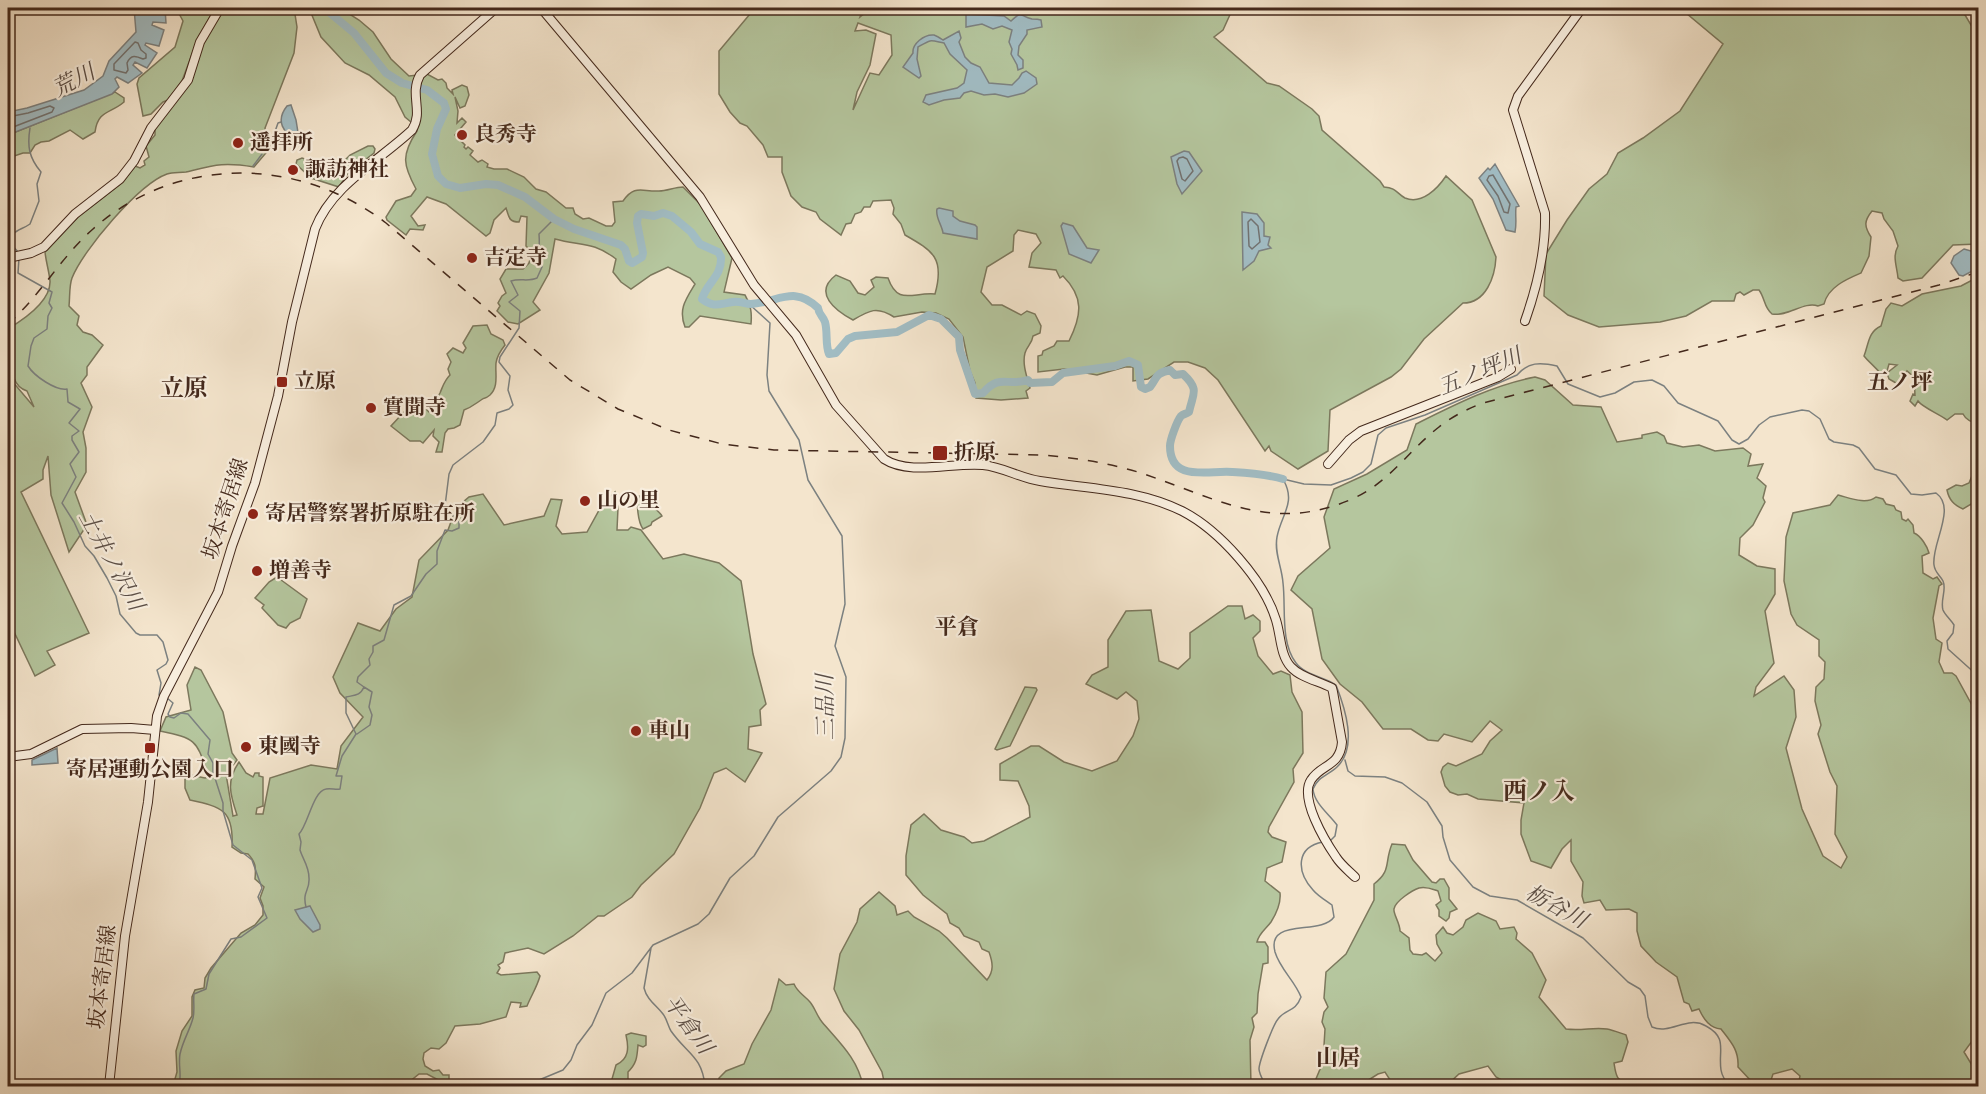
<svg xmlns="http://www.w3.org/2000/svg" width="1986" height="1094" viewBox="0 0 1986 1094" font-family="'IM FELL DW Pica','Noto Serif JP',serif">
<rect width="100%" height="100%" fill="#f4e5cd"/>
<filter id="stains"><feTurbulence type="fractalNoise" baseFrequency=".00333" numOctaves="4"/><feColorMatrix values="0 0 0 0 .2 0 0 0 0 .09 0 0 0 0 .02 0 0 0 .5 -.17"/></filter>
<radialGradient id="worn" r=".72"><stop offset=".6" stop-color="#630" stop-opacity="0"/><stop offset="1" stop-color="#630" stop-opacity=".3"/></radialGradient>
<path fill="#b5c69e" stroke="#7c785d" stroke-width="1.5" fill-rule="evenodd" d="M 176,8 L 215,8 L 198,38 L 182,81 L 168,100 L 163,102 L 151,114 L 143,116 L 137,84 L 139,78 L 175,47 L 183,21 Z
M 223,8 L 294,8 L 297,27 L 294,53 L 265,128 L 266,138 L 271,147 L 254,167 C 223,162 215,165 186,172 C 180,173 173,172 167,174 C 139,184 83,250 72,278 C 69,286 70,297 69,306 L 79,316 L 77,325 L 83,332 L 92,335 L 103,345 L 87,367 L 87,375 L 81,383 L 92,407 L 83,432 L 86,448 L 86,472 L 75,492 L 87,525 L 69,552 L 51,495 L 48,456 L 43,470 L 43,479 L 21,492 L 89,633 L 47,651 L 55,665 L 35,676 L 8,619 L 8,349 L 12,381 L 34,407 L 27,391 C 9,385 12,363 10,347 L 8,347 L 8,329 C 23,320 51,301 50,281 C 49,271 46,262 45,252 L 78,217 L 123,182 L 135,166 L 140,168 L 145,165 L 144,161 L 149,157 L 146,146 L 155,135 L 155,128 L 188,85 L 202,46 Z
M 309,8 L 340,8 L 359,20 L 373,32 L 391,59 L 409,76 L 427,74 L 438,80 L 442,79 L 446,83 L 447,88 L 453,94 L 452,90 L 462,85 L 467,87 L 469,95 L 465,106 L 460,108 L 455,97 L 458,111 L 457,123 L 462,118 L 466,122 L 455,135 L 465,145 L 464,147 L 466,149 L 468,147 L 473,151 L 470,155 L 478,162 L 482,160 L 488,164 L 487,167 L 494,169 L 507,169 L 524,177 L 536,189 L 546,192 L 566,208 L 573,208 L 575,214 L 583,219 L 589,218 L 606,226 L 612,226 L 615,222 L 613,202 L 623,201 C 635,184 642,192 659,191 C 667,191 675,187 683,187 L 701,205 L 732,258 L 724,292 L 745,295 C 751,305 752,313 751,324 L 700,316 L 689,327 L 685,327 C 678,309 686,299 695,284 L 690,278 L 668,267 L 651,275 L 631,289 L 621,282 L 613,272 L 616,259 C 593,241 580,246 555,239 L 549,273 L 533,302 L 540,310 L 518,324 L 508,322 L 497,311 L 500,306 L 498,303 L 502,296 L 506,293 L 500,279 L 506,269 L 523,269 L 529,263 L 532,252 L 526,246 L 527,217 L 521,216 L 519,222 C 508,222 509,216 506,208 L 494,220 L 490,233 L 486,236 L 446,204 L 427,197 L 411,216 L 418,226 L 425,225 L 423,230 L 410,229 L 406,235 L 387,220 L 386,217 L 396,201 L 411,196 L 416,189 C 403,165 401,155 417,131 L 417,127 L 405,117 L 395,97 L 369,75 L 345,63 L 321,37 Z
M 755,8 L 863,8 L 860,17 L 871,8 L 1233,8 L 1223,30 L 1214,37 L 1267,83 L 1279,86 L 1312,109 L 1319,116 L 1322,130 L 1380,181 L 1384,187 C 1397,188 1396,193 1405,198 C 1422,205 1438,188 1446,176 L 1472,200 L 1496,257 C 1495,277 1486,303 1463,303 L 1424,339 L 1401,369 L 1391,377 L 1330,410 L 1328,451 L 1298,469 L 1271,451 L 1269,446 L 1265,451 L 1218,380 L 1205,368 L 1188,362 L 1174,362 L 1148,379 L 1133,381 L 1133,367 L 1125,367 L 1097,375 L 1064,369 L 1038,372 L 1038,356 L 1042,355 L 1043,351 L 1054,346 L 1057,341 L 1069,341 C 1082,315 1084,297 1063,276 L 1060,278 L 1056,270 L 1029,267 L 1032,253 L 1041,243 L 1036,234 L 1018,230 L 1014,235 L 1013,251 L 987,267 L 981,292 L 992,305 L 1002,305 L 1021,315 L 1027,311 L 1035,314 L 1041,326 L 1040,333 L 1033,336 C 1032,344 1027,346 1025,353 C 1022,364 1027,377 1030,388 L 1026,391 L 1028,398 L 1001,400 L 976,398 L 975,383 L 970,371 L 963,337 L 949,319 L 936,313 L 922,312 L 894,317 C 877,306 870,310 853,320 C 836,311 812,293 836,275 L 850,281 L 858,293 L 865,295 L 874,287 L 871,280 L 876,277 L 888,278 C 898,306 912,292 935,294 C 945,258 933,251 905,235 L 901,224 L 893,214 L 894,208 L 891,200 L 873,201 L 870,207 L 864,207 L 861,212 L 855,214 L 851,223 L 846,224 L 841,235 L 820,219 L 816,212 L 802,207 L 791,196 L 782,172 L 782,157 L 768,157 L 763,145 L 747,126 L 740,123 L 730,112 L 719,94 L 719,51 ZM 858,23 L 891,35 L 892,55 L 879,75 L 870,73 L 853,110 L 857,92 L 870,65 L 876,34 L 866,30 L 855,31 Z
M 1680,8 L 1978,8 L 1965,15 L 1971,25 L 1978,26 L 1978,244 L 1953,245 L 1922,278 L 1903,281 L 1898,278 C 1897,266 1892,257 1898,246 L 1893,231 L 1884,219 L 1882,213 L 1872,211 C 1864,221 1864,226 1871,237 L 1869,256 L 1861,273 C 1847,279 1828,287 1824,304 L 1818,306 C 1804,301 1788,317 1772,314 C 1764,308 1765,298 1759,290 L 1753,290 L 1744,295 L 1740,292 L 1736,294 L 1734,301 L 1712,301 L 1686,316 L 1660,322 L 1599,327 L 1568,315 L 1544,296 L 1546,254 L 1567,220 L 1589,189 L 1607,174 L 1618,153 L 1643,138 L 1680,111 L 1723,44 Z
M 115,92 L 124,98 L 124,102 C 110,114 98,110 95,132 L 83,139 L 70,130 L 49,141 L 41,142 L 35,145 L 30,153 L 23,153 L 11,157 L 9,163 L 11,170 L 8,171 L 8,135 Z
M 368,146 L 373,146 L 375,149 L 374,153 L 348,173 L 339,187 L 311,178 L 296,164 L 297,160 L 302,158 L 336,169 L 350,155 Z
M 1978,277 L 1978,422 C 1972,423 1966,420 1963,414 L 1955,414 L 1947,420 C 1939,414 1922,407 1918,401 L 1915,406 L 1910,401 L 1913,394 L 1915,395 L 1914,377 L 1907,371 L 1902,379 L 1896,383 L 1889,379 L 1887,373 L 1897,365 L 1889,364 L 1887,371 L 1882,376 C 1876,366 1870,364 1864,356 C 1869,343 1868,332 1881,326 L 1886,309 L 1891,303 L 1902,306 L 1922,294 L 1961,286 Z
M 487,325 L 491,334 L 503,340 L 505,345 C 501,350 497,356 496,363 C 495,374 499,386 490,395 C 484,400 486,396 481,400 C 475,404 472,407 464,410 L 460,425 L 454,428 L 448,429 L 445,433 L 442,452 L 436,452 L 439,442 L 433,436 L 434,430 L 423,443 L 420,441 L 410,441 L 391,426 L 416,399 L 429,412 C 432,405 436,400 440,393 C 443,386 444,381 450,375 L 448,369 L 451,362 L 447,354 L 453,348 L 463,353 L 466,348 L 463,343 L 473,326 Z
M 1535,377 L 1545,380 L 1573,405 L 1601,407 L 1617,442 L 1642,438 L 1642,435 L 1657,432 L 1664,436 L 1667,443 L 1683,447 L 1699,445 L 1715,451 L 1743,448 L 1751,454 L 1748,466 L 1763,464 L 1757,478 L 1766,486 L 1763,498 L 1765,502 L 1753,525 L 1740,538 L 1739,555 L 1757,566 L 1775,569 L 1775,594 L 1765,611 L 1774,663 L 1756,687 L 1754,696 L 1784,676 L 1794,690 L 1796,717 L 1786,748 L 1802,809 L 1823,856 L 1841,868 L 1847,857 L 1835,834 L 1837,786 L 1830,772 L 1818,734 L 1821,725 L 1815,701 L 1816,687 L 1824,679 L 1825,662 L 1819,656 L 1819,640 L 1797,625 L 1791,614 L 1784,581 L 1786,537 L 1793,513 L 1830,505 L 1838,495 C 1850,498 1866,505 1876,497 L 1883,499 L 1886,504 L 1894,506 L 1896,510 L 1901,512 L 1902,519 L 1906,521 L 1908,519 L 1913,525 L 1914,533 C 1921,536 1927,546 1929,553 L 1922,556 L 1923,573 L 1933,579 L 1937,577 L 1942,584 L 1939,586 L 1933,618 L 1936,639 L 1942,643 L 1939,662 L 1944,673 L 1952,673 L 1956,676 L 1972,705 L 1978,703 L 1978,1033 L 1964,1052 L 1978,1075 L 1978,1086 L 1798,1086 L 1800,1076 L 1792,1069 L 1773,1074 L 1771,1080 L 1764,1084 L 1753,1083 L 1738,1067 C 1739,1050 1731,1042 1721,1029 C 1710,1028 1704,1020 1699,1009 L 1692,1011 L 1689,1004 L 1684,1002 L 1677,977 L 1656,962 L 1641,946 L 1637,931 L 1637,913 L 1629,909 L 1606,910 L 1600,900 L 1584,903 L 1582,896 L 1583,882 L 1571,861 L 1571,840 L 1562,849 L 1551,868 L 1531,861 L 1521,834 L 1521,820 L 1524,803 L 1478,799 L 1467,794 L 1458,795 L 1450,792 L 1445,786 L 1441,772 L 1443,767 L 1448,763 L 1456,766 L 1482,754 L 1490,741 L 1502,730 L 1490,721 L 1472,742 L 1444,734 L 1438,741 L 1428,740 L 1411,729 L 1383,729 L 1362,702 L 1340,684 L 1322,659 L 1312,609 L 1291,590 L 1298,576 L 1330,548 L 1324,517 L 1334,489 L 1367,474 L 1407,450 L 1416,424 C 1454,405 1493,385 1535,377 Z
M 1978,458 L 1978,512 L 1975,514 L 1971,504 L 1963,509 C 1954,505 1949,500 1947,490 L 1956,485 L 1962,486 L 1969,483 L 1976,466 L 1975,462 Z
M 615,492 L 618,508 L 617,530 L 628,530 L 631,527 L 641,530 L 663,559 L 684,554 L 719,563 L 741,581 L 753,654 L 766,704 L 760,710 L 761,725 L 749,727 L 748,749 L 762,753 L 745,782 L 726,768 L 714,773 L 700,808 L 674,854 L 641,885 L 632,897 L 604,916 L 598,916 L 573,936 L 544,954 L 528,948 L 505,953 L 503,962 L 498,965 L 500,968 L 497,973 L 501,975 L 537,972 L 540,976 C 537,987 531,996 527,1006 L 520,1007 L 521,1003 L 511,1002 L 506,1017 L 480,1024 L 455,1026 L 446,1043 L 439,1049 L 431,1048 L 424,1053 L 423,1059 L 425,1066 L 433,1071 L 439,1070 L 443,1075 L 449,1075 L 449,1081 L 444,1083 L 427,1074 L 419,1074 L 404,1086 L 173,1086 L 177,1072 L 176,1051 L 182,1031 L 192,1016 L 192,997 L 195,990 L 204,988 L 205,978 L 211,968 L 241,933 L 255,925 L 263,915 L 263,906 L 260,898 L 264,887 L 255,879 C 256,868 256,862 248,854 L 241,853 L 232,847 C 234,810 222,807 190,800 L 185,788 L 185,774 L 205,778 L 209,777 C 196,740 198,739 160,731 L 166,717 L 191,710 L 187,685 L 195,667 L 201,670 L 223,712 L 232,753 L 237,760 L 226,774 L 233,816 L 237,815 C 230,794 226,781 239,762 L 246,773 L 253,777 L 255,773 L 259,773 L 259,776 L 263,777 L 263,806 L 257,808 L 256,814 L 263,814 L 270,778 L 311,765 L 337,769 L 341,746 L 363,717 L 340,693 L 333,677 L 358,623 L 380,631 L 396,609 L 412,597 L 419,560 L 448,530 L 456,508 L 469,497 L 483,494 L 504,525 L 544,516 L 551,499 L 562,500 L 556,526 L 562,534 L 587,532 L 603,503 Z
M 639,496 C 643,498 660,512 662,516 L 652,522 L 651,525 L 643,529 C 638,522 636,504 639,496 Z
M 277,577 L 307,599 L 300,618 L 290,623 L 286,628 L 278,625 L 262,608 L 264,605 L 255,598 L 269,582 Z
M 1228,606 L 1242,606 L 1245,619 L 1253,615 L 1260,621 L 1260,631 L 1253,638 L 1258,656 L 1273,674 L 1281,671 L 1290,675 L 1292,692 L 1302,712 L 1303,753 L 1293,769 L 1294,782 L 1269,827 L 1268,832 L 1272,837 L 1286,842 L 1282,862 L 1267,868 L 1265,881 L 1280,893 C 1281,902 1276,914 1271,922 C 1266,929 1259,933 1257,942 L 1265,942 L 1268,947 L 1268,963 L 1263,964 L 1258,994 L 1257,1013 L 1252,1018 L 1254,1027 L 1250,1040 L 1251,1086 L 885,1086 L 882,1072 L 859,1030 L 844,1011 L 834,989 L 840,954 L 857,922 L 860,909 L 879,892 L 895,906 L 897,915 L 908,911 L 914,917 L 939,931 L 947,938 L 987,980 C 994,971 993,963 989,952 L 982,949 L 979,942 L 964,936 L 959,928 L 950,923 L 947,914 L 923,895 L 906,875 L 906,856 L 911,825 L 924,814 L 941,830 L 964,837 L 972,843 L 984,841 L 1030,817 L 1029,806 L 1018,781 L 1000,780 L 1000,764 L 1031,746 L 1039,746 L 1064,762 L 1092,771 L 1117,761 L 1133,736 L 1139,719 L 1137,701 L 1126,692 L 1117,699 L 1086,684 L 1092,675 L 1108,667 L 1108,640 L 1126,611 L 1151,610 L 1159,661 L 1178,669 L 1190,658 L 1190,633 Z
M 1025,687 L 1036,688 L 1037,690 L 1010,746 L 997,750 L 995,749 Z
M 1392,844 L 1405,845 L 1413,860 L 1432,882 L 1436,883 L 1440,879 L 1444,879 L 1449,888 L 1449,899 L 1457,909 L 1450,912 L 1449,918 L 1446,921 L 1439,916 L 1439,910 L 1436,905 L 1441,901 L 1438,891 C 1432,889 1426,886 1419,888 C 1413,890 1395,901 1394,909 C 1393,914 1400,923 1400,931 L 1409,938 L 1410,950 L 1413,954 L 1422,955 L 1426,953 L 1435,961 L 1442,953 L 1437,944 L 1436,935 L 1443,927 L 1447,933 L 1453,935 L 1463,927 L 1466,920 L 1478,913 L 1496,921 L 1500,929 L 1514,927 L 1517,933 L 1516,939 L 1532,953 L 1546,980 L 1539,997 L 1566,1029 C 1582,1031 1593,1027 1607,1029 C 1613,1030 1620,1033 1626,1035 L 1628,1042 L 1622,1061 L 1614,1063 C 1616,1076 1616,1081 1630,1083 L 1630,1086 L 1512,1086 L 1496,1077 L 1488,1066 L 1459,1074 L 1446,1086 L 1394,1086 L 1385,1072 L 1378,1074 L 1359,1086 L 1313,1086 L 1323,1062 L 1325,1029 L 1322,1022 L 1324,1012 L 1328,1007 L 1324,998 L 1326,972 L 1346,954 L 1374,900 L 1374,884 C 1392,870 1384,863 1392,844 Z
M 779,979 L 786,985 L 794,984 C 798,993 804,995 810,1002 C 815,1008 817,1016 822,1022 C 839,1042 858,1059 863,1086 L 718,1086 L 719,1078 L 726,1071 L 744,1064 L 752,1044 L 771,1010 Z
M 631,1033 L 646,1036 L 646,1045 L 643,1047 L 638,1045 C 637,1057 637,1063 628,1072 L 628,1086 L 610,1086 L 616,1065 C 629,1059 629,1048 626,1035 Z"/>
<path fill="#a1bcc3" stroke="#7c8180" stroke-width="1.5" d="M 134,8 L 165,8 L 166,23 L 153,22 L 152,25 L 164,30 L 159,46 L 146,43 L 145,45 L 157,53 L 147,68 L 135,62 L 133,65 L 142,73 L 128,83 L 117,77 L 115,79 L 119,87 L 112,94 L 8,135 L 8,112 L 27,108 L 84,90 L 103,76 L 109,61 L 136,32 Z
M 966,14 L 1004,16 L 1011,21 C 1023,10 1019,16 1032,19 C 1035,19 1038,19 1041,20 L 1042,27 L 1027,30 L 1027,34 L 1019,46 L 1018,55 L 1023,60 L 1023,68 L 1018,70 L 1017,65 L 1011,54 L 1012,49 L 1009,42 L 1012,30 L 1002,26 L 993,29 L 982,24 L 966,27 Z
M 959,31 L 961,38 L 959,42 L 965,57 L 971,63 L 980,67 L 989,83 L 1012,85 L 1019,78 L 1022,73 L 1026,71 L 1036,78 L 1037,84 L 1024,93 L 1008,97 L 995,94 L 984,95 L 971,91 L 964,93 L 960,98 L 944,100 L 929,105 L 923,102 L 926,95 L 957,88 L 964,83 L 967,70 L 950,54 L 944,43 C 929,40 932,39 918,47 L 917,59 L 921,76 L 919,78 L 903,67 L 913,53 C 912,44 924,34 934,35 C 937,36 940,38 943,40 Z
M 291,105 L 296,120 L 299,139 L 298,141 C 283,133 275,121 287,106 Z
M 1184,151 L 1189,152 L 1202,171 L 1182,194 L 1177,184 L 1171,157 Z
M 1495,164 L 1519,206 L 1516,207 C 1515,216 1517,223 1515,232 L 1506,230 L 1493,199 L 1479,178 L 1488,168 L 1490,170 Z
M 939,208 L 953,211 L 953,216 L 960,221 L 975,225 L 977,227 L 977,239 L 943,233 C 942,225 935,217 937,209 Z
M 1242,212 L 1257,214 L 1264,223 L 1264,236 L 1270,237 L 1268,245 L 1271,248 L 1259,251 L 1254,261 L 1243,270 Z
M 1063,223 L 1073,226 L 1087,248 L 1099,250 L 1091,263 L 1069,254 L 1061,226 Z
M 1964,249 L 1978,253 L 1978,268 L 1963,276 L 1959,275 L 1951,263 L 1954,256 Z
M 57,748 L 58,763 L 32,765 L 32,760 Z
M 310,906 L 320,925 L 320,929 L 313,932 L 300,919 L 295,910 Z"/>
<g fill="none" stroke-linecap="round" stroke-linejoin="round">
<path stroke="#727270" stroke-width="1.5" d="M 135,42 L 138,43 L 141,50 L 146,54 L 146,58 L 143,59 C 136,56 131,54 127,63 L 128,70 L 126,73 L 114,70 L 114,64 Z
M 8,117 L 28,113 L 50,106 L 54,108 L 52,112 L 8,129
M 1183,157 L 1187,159 L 1193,171 L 1185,181 L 1182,179 L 1177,161 L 1179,158 Z
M 1493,175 L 1510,204 L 1508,213 L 1504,212 L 1498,196 L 1487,180 L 1489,176 Z
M 1251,219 L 1258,226 L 1260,242 L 1252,249 L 1249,246 L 1248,222 Z"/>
<path stroke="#7c8180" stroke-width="1.5" d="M 272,140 L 278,123 L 281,122
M 266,149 L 270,143
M 253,166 L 262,154
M 19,253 L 11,244 C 10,230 20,231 30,224 L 39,201 L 37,184 L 41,172 C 29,158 27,146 30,128
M 19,258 L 18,273 L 52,292 L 49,303 L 52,308 L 48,316 L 47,329 L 34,338 L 31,346 L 28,366 C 34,376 56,391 67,389 L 68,402 L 80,409 L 69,423 L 79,431 L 72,436 L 72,440 L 79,452 L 70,464 L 76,477 L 62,503 L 74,522 L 85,546 L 94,556 L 107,578 L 116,596 L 120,614 L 136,633 L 140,635 L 157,635 L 163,642 L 168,660 L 166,664 L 157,670 L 161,683 L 159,695
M 1283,479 L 1304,484 L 1331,485 L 1351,478 L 1363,472 L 1371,464 L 1378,435 L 1386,428 L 1425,415 L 1517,375 C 1528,362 1540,362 1557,366 L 1568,384 L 1600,397 L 1615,393 L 1634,382 L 1652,380 L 1664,386 L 1678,403 L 1718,421 L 1732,440 L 1739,444 L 1748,439 L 1759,425 L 1770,417 L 1802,410 L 1809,411 L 1820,419 L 1829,439 L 1834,442 L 1853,445 L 1859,448 L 1875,469 L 1896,475 L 1911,494 L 1922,495 L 1936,493 C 1957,508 1931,544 1934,565 C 1935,573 1940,575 1943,581 C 1947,590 1940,600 1943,610 C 1945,615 1951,620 1954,625 L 1953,633 L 1947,641 L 1948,649 L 1978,676
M 1284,481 C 1296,503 1281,515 1277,537 C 1274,553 1282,567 1283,583 C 1286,607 1280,642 1296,663 C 1305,675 1324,677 1336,685 C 1345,708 1358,747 1337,767 C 1329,775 1318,776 1313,789 C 1314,803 1329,814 1337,825 L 1335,836 L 1331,840
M 167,698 L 173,703 L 168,714 L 170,717 L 174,718 L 181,713 L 188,714 L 210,740 L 208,754 L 213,763 L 213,772 L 223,803 L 223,811 L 233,845 L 252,860 L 262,888 L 258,897 L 267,918 L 241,937 L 231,939 L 209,974 L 206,989 L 194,994 C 193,1002 195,1010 193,1018 C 190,1030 183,1040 180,1054 C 178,1065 182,1075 179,1086
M 357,734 L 370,725 L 372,715 L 369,707 L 372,692 L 364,687
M 1345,760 L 1348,771 L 1355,776 L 1385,777 L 1402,783 L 1427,802 L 1442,826 L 1443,837 L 1450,860 L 1473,887 L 1490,896 L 1517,900 L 1583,938 L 1628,982 L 1640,989 L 1645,996 L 1648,1017 L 1652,1027 C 1671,1035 1687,1015 1706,1026 C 1728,1038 1718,1050 1721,1070 C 1722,1076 1726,1082 1730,1086
M 306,907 C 302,891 310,891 309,878 C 309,866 303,860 300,850 L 301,842 L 299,834 C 308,825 313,791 326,789 C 331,788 336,790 340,789 L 342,776 L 336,776 L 342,756 L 356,734 L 346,713 L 346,697 C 355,695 360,696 364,687 L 357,682 L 358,677 L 370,665 L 369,659 L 373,652 L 373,646 L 384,640 L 394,605 L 411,596 L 426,574 L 437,564 L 437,551 L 445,530 L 452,531 L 459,528 L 459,522 L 445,506 L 449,474 L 453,465 L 483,442 L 495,425 L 497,413 L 509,409 L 513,405 L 508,390 L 510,376 L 499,362 L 500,357 L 519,328 L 520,311 L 509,302 L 518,295 L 511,281 C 520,278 529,282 537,278 L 542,267 C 538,255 540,246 539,234 L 554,219
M 651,948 L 644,988 C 647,1000 656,1005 663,1014 C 667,1019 668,1026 671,1031 C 687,1054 702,1056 705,1086
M 490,1086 L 496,1082 L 527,1085 L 563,1070 L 571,1060 L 577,1045 L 592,1025 L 606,993 L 632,973 L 653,945 L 698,924 L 709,914 L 730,878 L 754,856 L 778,817 L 831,771 L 841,757 L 845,738 L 846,677 L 835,646 L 845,604 L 842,536 L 808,480 L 799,440 L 769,391 L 767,375 L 770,323 L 749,304
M 1266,1086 C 1264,1082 1259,1074 1259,1069 C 1259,1062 1273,1025 1278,1019 C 1286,1008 1295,1013 1301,997 C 1295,981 1280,969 1275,952 C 1266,917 1321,936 1334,917 L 1332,905 C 1325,900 1318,896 1313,890 C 1296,871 1296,847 1323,842"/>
<path stroke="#a1bcc3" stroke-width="8" d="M 324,8 L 354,33 L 386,73 L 402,83 L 427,90 L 444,103 L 446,109 L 437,129 L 432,154 L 438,176 L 446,184 L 460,188 L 486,184 L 498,185 L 525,197 L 554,219 L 574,229 L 621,245 L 625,249 L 629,261 L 632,263 L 642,257 L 643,253 L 637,223 L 638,216 L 641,214 L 654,216 L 663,213 L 672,216 L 691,232 L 700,244 L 718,252 L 721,257 C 722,277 707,282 702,299 C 714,308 719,304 733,302 C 740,301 745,304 751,304 C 779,302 794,285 818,308 C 819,315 823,316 825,322 C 828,333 825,344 829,354 L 836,353 L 848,339 L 855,336 L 897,332 L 929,315 L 941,319 L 959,337 L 960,350 L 975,394 L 983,393 C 1000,373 1008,387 1028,380 L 1030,383 L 1052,382 L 1063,373 L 1115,366 L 1129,361 L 1138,365 L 1141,387 L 1145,389 L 1150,387 C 1158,377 1154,374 1170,370 L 1175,375 L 1183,374 C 1200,390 1193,393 1189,412 C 1186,414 1183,414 1181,416 C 1177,421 1170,440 1170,446 C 1170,483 1209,470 1232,472 C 1249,473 1267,474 1283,479"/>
<defs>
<path id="secondary" d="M 541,8 L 700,197 L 754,285 L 796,335 L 836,405 L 884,459 C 910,476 953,462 983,465 C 1003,467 1020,478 1040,481 C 1088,489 1137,489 1182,511 C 1219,530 1264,580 1276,620 C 1281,636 1280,655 1291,667 C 1301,678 1319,681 1332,688 L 1333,692 L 1342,742 C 1340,767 1321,764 1311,780 C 1299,798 1325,841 1336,857 C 1341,865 1349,871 1355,877
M 8,258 L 31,253 L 44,247 L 75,214 L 120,179 L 134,161 L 151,128 L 188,80 L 200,42 L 220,8
M 1525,321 C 1537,287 1546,249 1545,213 L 1513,110 L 1518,96 L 1582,8
M 1328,464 L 1349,440 L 1361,431 L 1498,377 L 1511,369
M 8,757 L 31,754 L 82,729 L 131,728 L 155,730
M 109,1086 L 125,936 L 148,802 L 157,716 L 164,696 L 218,592 L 232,546 L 255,483 L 278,396 L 292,322 L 315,229 C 332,185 379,161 412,130 C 424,111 409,95 420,75 L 496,8"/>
</defs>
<use href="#secondary" stroke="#44291c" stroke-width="10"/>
<use href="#secondary" stroke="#f8eede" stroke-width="8"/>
<path stroke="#44291c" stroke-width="1.5" stroke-dasharray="10 10" stroke-linecap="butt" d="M 8,324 C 40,296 61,257 93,229 C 176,155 299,156 386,223 L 570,380 L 618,409 L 669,430 L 722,444 L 774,450 L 1043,455 C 1076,458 1109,463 1141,473 C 1216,498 1272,534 1352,499 C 1389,483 1409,450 1439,427 C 1453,416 1467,409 1483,403 L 1939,285 L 1978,272"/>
</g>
<g fill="#8f2418" stroke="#f8eede" stroke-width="2">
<circle cx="462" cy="135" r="6"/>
<circle cx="238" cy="143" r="6"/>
<circle cx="293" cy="170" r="6"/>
<circle cx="472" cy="258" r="6"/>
<rect x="276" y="376" width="12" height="12" rx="3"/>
<circle cx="371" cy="408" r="6"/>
<rect x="932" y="445" width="16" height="16" rx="3"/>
<circle cx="585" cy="501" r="6"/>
<circle cx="253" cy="514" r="6"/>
<circle cx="257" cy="571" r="6"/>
<circle cx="636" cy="731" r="6"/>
<circle cx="246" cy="747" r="6"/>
<rect x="144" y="742" width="12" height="12" rx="3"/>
</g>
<g text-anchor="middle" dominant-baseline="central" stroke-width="4.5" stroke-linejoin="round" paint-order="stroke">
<g font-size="21" font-weight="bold" fill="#44291c" stroke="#f8eede" text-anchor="start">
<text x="474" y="135">良秀寺</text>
<text x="250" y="143">遥拝所</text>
<text x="305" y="170">諏訪神社</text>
<text x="484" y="258">吉定寺</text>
<text x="294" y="382">立原</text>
<text x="383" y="408">實聞寺</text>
<text x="954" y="453">折原</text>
<text x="597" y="501">山の里</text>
<text x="265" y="514">寄居警察署折原駐在所</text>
<text x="269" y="571">増善寺</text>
<text x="648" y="731">車山</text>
<text x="258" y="747">東國寺</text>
<text x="150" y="770" text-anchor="middle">寄居運動公園入口</text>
</g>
<g font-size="21" fill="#44291c" stroke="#f8eede">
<text transform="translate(226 509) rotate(-72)">坂本寄居線</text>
<text transform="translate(103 977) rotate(-83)">坂本寄居線</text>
</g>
<g font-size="22" font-style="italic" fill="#5b4e46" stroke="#f8eede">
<text transform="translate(74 81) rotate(-27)">荒川</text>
<text transform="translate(1480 372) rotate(-23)">五ノ坪川</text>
<text transform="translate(111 561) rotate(61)">土井ノ沢川</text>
<text transform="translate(826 707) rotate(-91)">三品川</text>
<text transform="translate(1556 907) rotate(29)">栃谷川</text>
<text transform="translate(688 1025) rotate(54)">平倉川</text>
</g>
<g font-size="22" font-weight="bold" fill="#44291c" stroke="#f8eede">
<text x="1900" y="382">五ノ坪</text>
<text x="957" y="627">平倉</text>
<text x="1338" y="1058">山居</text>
</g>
<g font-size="24" font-weight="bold" fill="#44291c" stroke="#f8eede">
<text x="184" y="389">立原</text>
<text x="1539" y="792">西ノ入</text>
</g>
</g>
<rect width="1986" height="1094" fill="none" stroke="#f4e5cd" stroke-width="30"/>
<rect x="9" y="9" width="1968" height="1076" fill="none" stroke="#44291c" stroke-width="3"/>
<rect x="15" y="15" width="1956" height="1064" fill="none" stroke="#44291c" stroke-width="1.5"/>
<rect width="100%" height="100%" filter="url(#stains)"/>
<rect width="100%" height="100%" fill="url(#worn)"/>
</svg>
